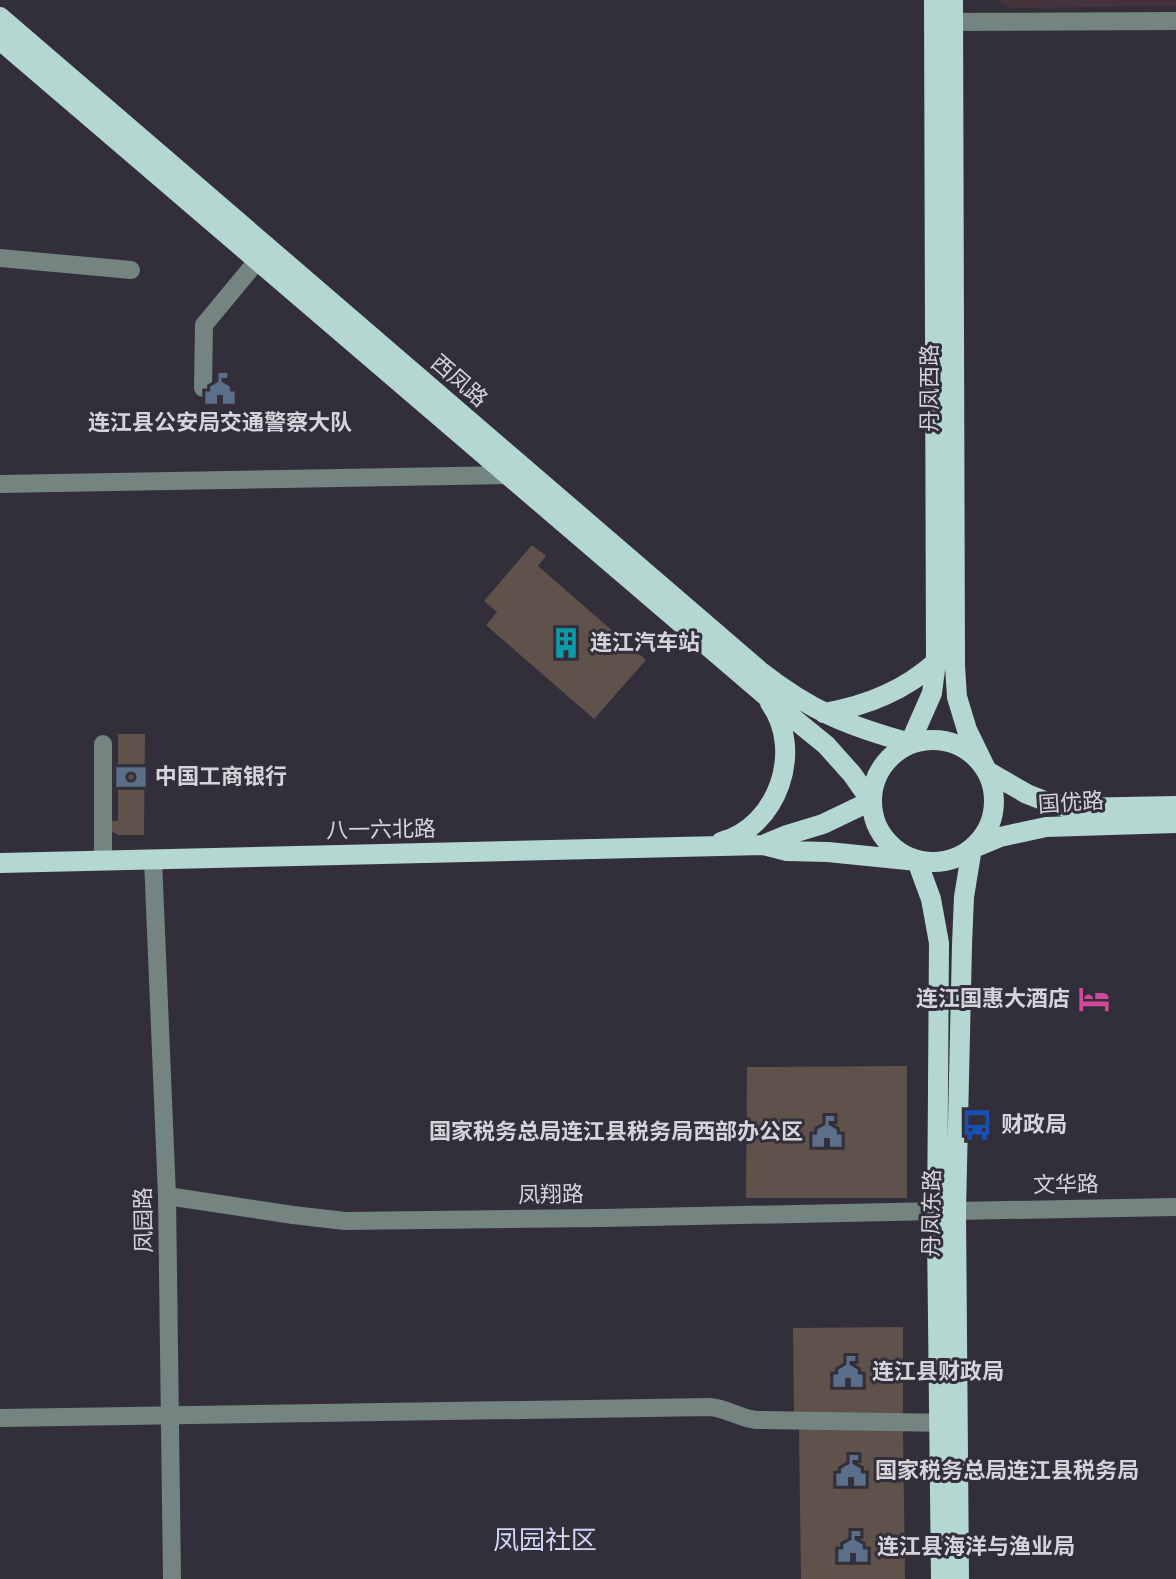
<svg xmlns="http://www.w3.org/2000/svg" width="1176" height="1579" viewBox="0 0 1176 1579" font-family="'Varela Round','Noto Sans SC',sans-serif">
<rect width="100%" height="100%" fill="#322f3a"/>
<path fill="#45323b" d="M 998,0 L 1176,0 L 1176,6 L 1012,8 L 999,3 Z"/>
<path fill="#5e524b" d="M 532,545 L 546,556 L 538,566 L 646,660 L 594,719 L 486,625 L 497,612 L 484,601 Z
M 118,734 L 145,734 L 144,835 L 118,835 L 110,830 L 107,821 L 118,821 Z
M 907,1066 L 907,1198 L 746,1198 L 747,1067 Z
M 903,1327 L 903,1416 L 794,1417 L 793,1328 Z
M 903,1428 L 905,1579 L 801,1579 L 799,1429 Z"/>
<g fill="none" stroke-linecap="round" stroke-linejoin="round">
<path stroke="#738481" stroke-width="18" d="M 939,22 L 1176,21
M 0,258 L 131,270
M 203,388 L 204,325 L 257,261
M 0,484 L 509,475
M 103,744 L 103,861
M 153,859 L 167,1196 L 172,1579
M 167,1196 L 293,1215 L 345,1221 L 602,1218 L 937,1211
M 956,1211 L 1176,1207
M 0,1418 L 710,1407 C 726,1408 739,1418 756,1420 L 952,1423"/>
<path stroke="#b4d7d1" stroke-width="20" d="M 953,0 L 955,666 L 957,697 L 967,730 L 987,771 L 1027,794 L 1050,803 L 1070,808 L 1176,806
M 0,17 L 760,671 C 811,711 848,726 910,743
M 0,40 L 766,696 L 826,745 L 852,774 L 871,801
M 824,713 C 866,706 904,691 936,662
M872 801a61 61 0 1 1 122 0a61 61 0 1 1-122 0Z
M 910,743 L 932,693 L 936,662 L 934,0
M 721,842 C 778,827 804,750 770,703
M 763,845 L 787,835 L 823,824 L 871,801
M 976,847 L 1000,837 L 1046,827 L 1176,823
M 917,861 L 931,899 L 939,943 L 937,1232 L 941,1579
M 0,863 L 763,845 L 787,851 L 828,852 L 917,861
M 959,1579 L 956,1211 L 962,945 L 964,897 L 972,848"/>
</g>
<defs>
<symbol id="civic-bare" viewBox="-9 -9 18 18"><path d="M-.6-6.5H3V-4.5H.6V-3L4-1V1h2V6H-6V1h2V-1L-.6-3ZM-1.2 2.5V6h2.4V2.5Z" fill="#5c6f8a" stroke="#322f3a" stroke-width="2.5" paint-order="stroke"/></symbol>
<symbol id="building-bare" viewBox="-9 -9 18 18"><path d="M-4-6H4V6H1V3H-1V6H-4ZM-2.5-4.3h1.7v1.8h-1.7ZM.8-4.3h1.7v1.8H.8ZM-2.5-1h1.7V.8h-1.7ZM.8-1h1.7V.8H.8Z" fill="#0f9aa8" stroke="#322f3a" stroke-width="2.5" paint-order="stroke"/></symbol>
<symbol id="bank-bare" viewBox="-9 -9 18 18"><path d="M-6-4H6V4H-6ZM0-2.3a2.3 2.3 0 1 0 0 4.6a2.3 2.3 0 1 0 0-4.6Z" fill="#5c6f8a" stroke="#322f3a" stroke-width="2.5" paint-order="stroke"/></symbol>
<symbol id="hotel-bare" viewBox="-9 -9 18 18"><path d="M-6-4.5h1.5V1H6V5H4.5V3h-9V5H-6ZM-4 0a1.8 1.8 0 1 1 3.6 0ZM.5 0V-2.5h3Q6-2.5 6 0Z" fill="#d1479c" stroke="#322f3a" stroke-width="2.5" paint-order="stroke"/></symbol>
<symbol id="bus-bare" viewBox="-9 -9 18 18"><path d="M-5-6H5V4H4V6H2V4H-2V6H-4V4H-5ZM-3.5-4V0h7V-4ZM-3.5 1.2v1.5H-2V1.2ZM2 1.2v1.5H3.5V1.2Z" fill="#1a4fb4" stroke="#322f3a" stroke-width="2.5" paint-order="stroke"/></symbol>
</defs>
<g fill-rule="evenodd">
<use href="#civic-bare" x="198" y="367" width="44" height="44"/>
<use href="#building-bare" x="544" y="621" width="44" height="44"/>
<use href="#bank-bare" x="109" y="755" width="44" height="44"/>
<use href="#hotel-bare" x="1072" y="977" width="44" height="44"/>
<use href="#bus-bare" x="955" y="1103" width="44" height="44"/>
<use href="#civic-bare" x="805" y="1110" width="44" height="44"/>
<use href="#civic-bare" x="826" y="1350" width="44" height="44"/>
<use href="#civic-bare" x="829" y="1449" width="44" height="44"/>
<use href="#civic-bare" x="831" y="1525" width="44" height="44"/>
</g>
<g text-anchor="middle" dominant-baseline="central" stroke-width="6" stroke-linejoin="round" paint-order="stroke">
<g font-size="22" fill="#d6d4db" stroke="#322f3a">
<text transform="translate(459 381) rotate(41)">西凤路</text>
<text transform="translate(930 388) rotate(-90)">丹凤西路</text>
<text transform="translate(1071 803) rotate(-4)">国优路</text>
<text transform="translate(381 830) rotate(-1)">八一六北路</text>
<text transform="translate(1066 1185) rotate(-1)">文华路</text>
<text transform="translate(551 1195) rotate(-1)">凤翔路</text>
<text transform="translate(932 1213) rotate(-89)">丹凤东路</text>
<text transform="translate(144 1220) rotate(-91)">凤园路</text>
</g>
<g font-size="22" font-weight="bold" fill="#d6d4db" stroke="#322f3a" text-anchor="start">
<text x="220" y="423" text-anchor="middle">连江县公安局交通警察大队</text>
<text x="590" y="643">连江汽车站</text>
<text x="155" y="777">中国工商银行</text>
<text x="1070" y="999" text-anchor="end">连江国惠大酒店</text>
<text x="1001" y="1125">财政局</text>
<text x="803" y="1132" text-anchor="end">国家税务总局连江县税务局西部办公区</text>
<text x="872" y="1372">连江县财政局</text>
<text x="875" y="1471">国家税务总局连江县税务局</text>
<text x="877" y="1547">连江县海洋与渔业局</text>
</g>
<g font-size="26" fill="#d0d6f3" stroke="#322f3a">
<text x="545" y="1540">凤园社区</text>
</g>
</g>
</svg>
